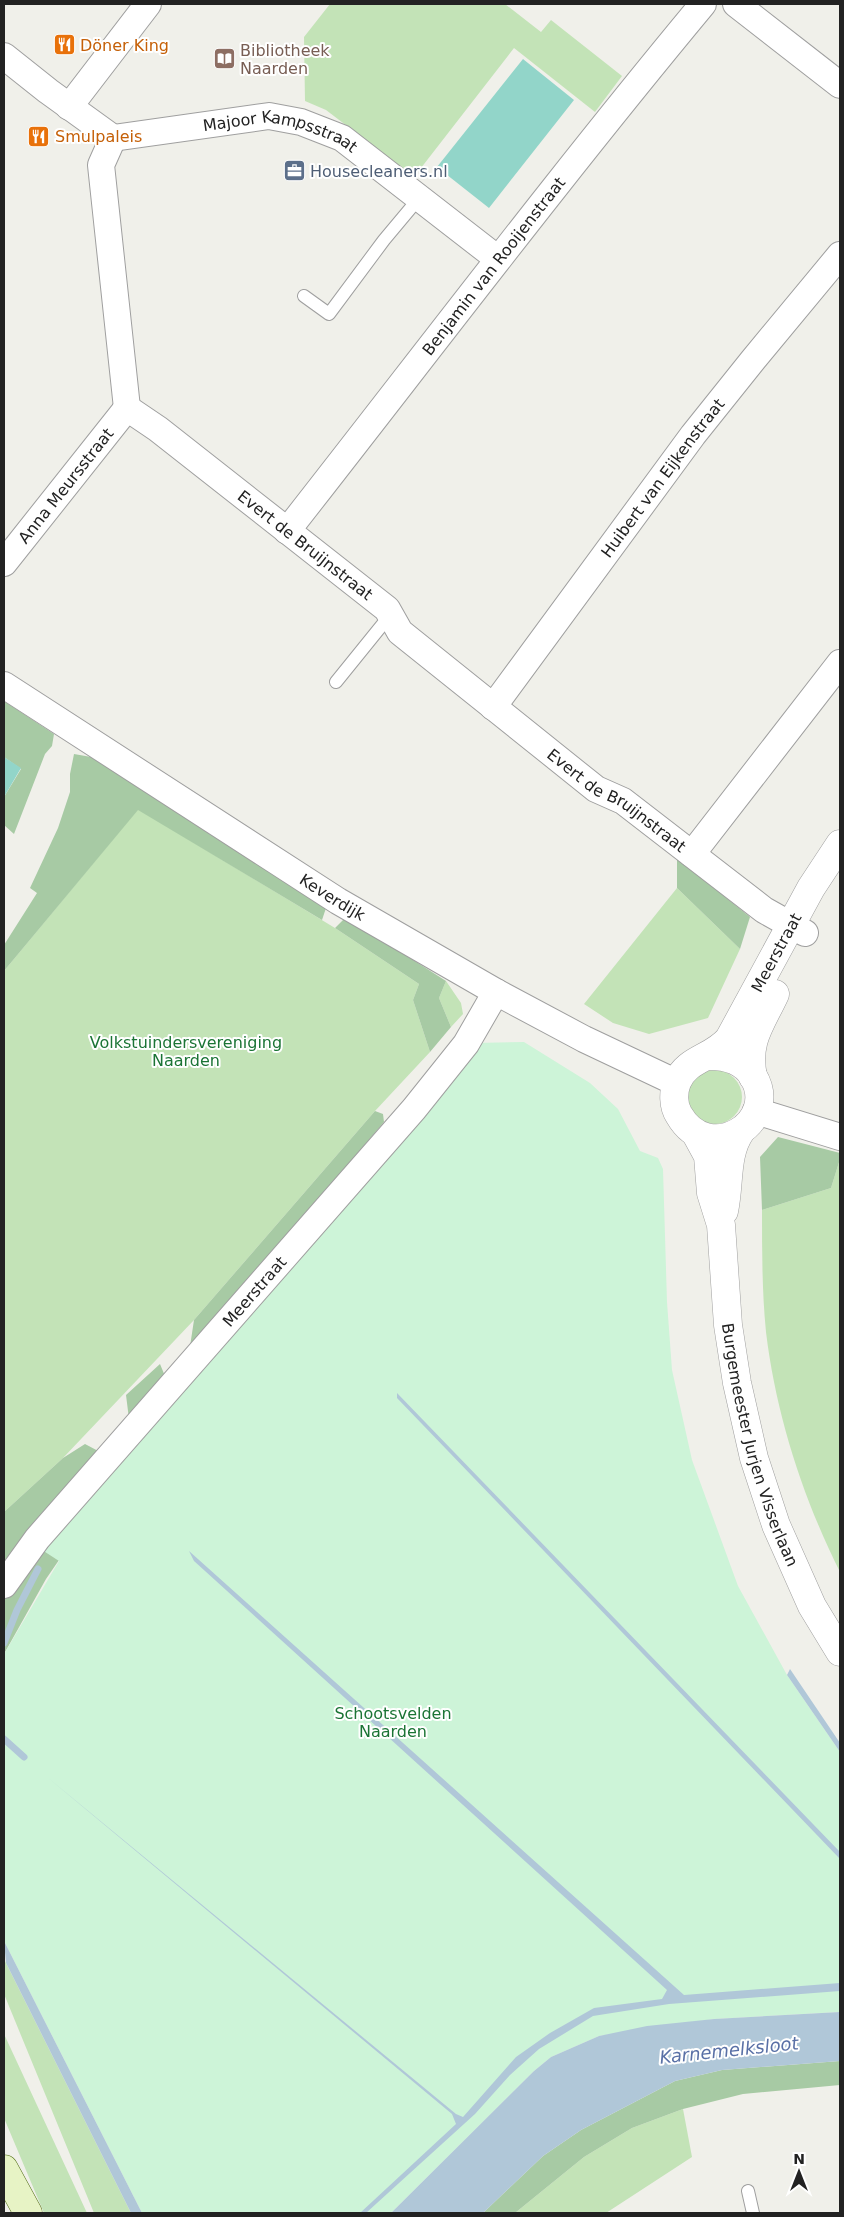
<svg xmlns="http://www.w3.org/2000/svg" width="844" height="2217" viewBox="0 0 844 2217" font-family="'DejaVu Sans',sans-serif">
<rect width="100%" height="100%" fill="#f0f0ea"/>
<path fill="#c3e3b7" d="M 330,4 L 505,4 L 541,32 L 551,20 L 622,76 L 595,112 L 514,48 L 414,177 L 326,110 L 305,101 L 304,37 Z
M 138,809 L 335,928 L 419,984 L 413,1000 L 430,1052 L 375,1111 L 194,1320 L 63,1458 L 4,1512 L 4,971 Z
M 677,888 L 740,949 L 708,1018 L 649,1034 L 613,1023 L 584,1004 Z
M 446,981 L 461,1003 L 463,1014 L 451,1027 L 439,998 Z
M688 1097a27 27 0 1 1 54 0a27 27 0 1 1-54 0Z
M 840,1159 L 840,1572 C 803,1498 776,1415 766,1332 C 762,1292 762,1251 762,1210 L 831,1188 Z
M 4,1959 L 131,2213 L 94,2213 L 4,1994 Z
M 4,2034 L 87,2213 L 44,2213 L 4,2118 Z
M 683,2109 L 692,2157 L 606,2213 L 515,2213 L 584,2157 L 632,2128 Z"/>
<path fill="#a7caa4" d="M 4,701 L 54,734 L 52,746 L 45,754 L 14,834 L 4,825 L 4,797 L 21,769 L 4,757 Z
M 74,754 L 91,757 L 327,905 L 322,920 L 138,810 L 4,971 L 4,945 L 37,893 L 30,888 L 58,828 L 70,792 L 70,774 Z
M 677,858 L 750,917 L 740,949 L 677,888 Z
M 346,917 L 446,981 L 439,998 L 451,1027 L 430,1052 L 413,1000 L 419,984 L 335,928 Z
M 375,1111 L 383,1114 L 384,1122 L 189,1353 L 194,1320 Z
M 778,1137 L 840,1153 L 840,1159 L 831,1188 L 762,1210 L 760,1157 Z
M 160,1364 L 172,1393 L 129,1419 L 126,1395 Z
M 85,1444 L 102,1453 L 4,1568 L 4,1512 L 63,1458 Z
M 81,1528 L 46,1579 L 4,1654 L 4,1601 L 20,1575 L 39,1548 Z
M 840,2061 L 840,2085 L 743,2094 L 683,2109 L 632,2128 L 584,2157 L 515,2213 L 483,2213 L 543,2156 L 581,2130 L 675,2081 L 722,2070 Z"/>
<path fill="#cdf4d8" d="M 524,1042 L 590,1083 L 618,1109 L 640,1151 L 658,1158 L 663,1169 L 667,1302 L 672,1370 L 692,1460 L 738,1586 L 787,1675 L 840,1752 L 840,2012 L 714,2019 L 599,2036 L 551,2057 L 534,2071 L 391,2213 L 142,2213 L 4,1941 L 4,1654 L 59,1561 L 39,1548 L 474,1043 Z"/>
<path fill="#92d5c9" d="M 523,59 L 574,100 L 489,208 L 437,167 Z
M 4,757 L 21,768 L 4,797 Z"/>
<path fill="#b0c7d8" d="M 397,1393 L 840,1852 L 840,1859 L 397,1398 Z
M 189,1551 L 684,1995 L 840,1983 L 840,1991 L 669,2004 L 593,2016 L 539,2049 L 510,2075 L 475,2114 L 366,2213 L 360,2213 L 456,2124 L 452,2114 L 47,1777 L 456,2114 L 463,2117 L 516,2057 L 550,2033 L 594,2008 L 662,1999 L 667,1990 L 194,1561 Z
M 790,1669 L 840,1743 L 840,1752 L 787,1675 Z
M 4,1941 L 142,2213 L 131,2213 L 6,1963 Z
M 840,2012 L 840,2061 L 722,2070 L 675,2081 L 581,2130 L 543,2156 L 483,2213 L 391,2213 L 534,2071 L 551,2057 L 599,2036 L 647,2026 L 714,2019 Z"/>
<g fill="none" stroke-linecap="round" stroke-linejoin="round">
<path stroke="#b0c7d8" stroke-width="7" d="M 4,1643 L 17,1610 L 38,1569
M 4,1739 L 24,1757"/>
<defs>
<path id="service" d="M 304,296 L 329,314 L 384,240 L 420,197
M 336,682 L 391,614
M 748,2191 L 753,2213"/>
<g id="minor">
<path d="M 736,4 L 840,85"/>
<path d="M 4,56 L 48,91 L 113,138 L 101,165 L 127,408"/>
<path d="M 69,107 L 148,4"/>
<path id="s1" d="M 113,138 L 269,116 L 301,122 L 342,138 L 498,259"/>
<path id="s2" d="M 127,408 L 158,429 L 387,609 L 400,632 L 596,789 L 623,801 L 764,910 L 805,933"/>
<path id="s3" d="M 287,531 C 425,355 560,176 703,4"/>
<path id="s4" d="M 4,563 L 127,408"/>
<path id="s5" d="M 4,685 L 338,901 L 496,992 L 584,1039 L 677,1083"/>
<path id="s6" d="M 493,707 L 693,435 L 753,360 L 840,255"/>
<path d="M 692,854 L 840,663"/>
<path d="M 756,1111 L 840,1137"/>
<path id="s7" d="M 4,1585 L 37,1539 L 414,1109 L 466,1044 L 496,992"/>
</g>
<g id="tertiary">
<path id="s8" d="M 710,1056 C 727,1056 743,1060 753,1076 C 781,1122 709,1167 679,1115 C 673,1106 673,1092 677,1082 C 687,1058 712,1059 729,1039 L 811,888 L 840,844"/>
<path d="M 753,1077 C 746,1041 760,1026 775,994"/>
<path id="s9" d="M 696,1134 L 708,1156 L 711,1193 L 721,1225 L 728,1325 L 737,1383 L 754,1458 L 776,1525 L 812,1606 L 840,1652"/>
<path d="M 724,1211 C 730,1184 725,1154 741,1131"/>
</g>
<path id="secondary" d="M 4,2169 L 28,2213"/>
</defs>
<use href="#service" stroke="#9f9f9f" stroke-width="14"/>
<use href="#minor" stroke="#9f9f9f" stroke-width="28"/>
<use href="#tertiary" stroke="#9f9f9f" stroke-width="29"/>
<use href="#secondary" stroke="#516d14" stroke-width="29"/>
<use href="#service" stroke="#fff" stroke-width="12"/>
<use href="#minor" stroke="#fff" stroke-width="26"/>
<use href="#tertiary" stroke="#fff" stroke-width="28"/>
<use href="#secondary" stroke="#e7f3c5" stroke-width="28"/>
</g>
<defs>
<symbol id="restaurant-square" viewBox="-11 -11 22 22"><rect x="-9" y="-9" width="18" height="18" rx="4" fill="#e8710a" stroke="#fff"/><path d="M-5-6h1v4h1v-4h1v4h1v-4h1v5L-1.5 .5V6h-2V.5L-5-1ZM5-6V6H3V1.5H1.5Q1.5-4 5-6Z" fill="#fff"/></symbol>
<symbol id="library-square" viewBox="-11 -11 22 22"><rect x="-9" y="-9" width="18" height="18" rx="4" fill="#8d6e63" stroke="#fff"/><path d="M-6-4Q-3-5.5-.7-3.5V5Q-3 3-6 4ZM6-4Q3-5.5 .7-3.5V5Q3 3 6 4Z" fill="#fff"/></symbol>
<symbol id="office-square" viewBox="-11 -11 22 22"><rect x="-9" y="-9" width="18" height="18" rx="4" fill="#5c6f8a" stroke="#fff"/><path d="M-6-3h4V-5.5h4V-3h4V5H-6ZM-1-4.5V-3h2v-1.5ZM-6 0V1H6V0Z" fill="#fff"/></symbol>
</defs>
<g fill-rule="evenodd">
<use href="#restaurant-square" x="52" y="32" width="25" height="25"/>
<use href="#library-square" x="212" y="46" width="25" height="25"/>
<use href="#restaurant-square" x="26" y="124" width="25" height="25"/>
<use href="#office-square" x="282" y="158" width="25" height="25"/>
</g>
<g text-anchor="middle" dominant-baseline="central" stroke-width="4" stroke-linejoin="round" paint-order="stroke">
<g font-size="16" fill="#c56008" stroke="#fff" text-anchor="start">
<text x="80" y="45">Döner King</text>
<text x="55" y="136">Smulpaleis</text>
</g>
<g font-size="16" fill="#785e54" stroke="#fff" text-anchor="start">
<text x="240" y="50">Bibliotheek<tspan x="240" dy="18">Naarden</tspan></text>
</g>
<g font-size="16" fill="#222" stroke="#fff">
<text stroke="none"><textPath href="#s1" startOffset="171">Majoor Kampsstraat</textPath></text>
<text stroke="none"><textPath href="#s3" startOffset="336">Benjamin van Rooijenstraat</textPath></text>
<text stroke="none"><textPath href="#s6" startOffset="285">Huibert van Eijkenstraat</textPath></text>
<text stroke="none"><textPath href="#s4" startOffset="99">Anna Meursstraat</textPath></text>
<text stroke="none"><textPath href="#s2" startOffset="225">Evert de Bruijnstraat</textPath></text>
<text stroke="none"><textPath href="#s2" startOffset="630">Evert de Bruijnstraat</textPath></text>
<text stroke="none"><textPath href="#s5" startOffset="391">Keverdijk</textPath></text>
<text stroke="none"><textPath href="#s8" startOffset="385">Meerstraat</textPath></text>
<text stroke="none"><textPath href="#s7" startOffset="386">Meerstraat</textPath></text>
<text stroke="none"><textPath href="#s9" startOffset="320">Burgemeester Jurjen Visserlaan</textPath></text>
</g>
<g font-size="16" fill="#4e5e75" stroke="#fff" text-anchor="start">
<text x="310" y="171">Housecleaners.nl</text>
</g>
<g font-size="16" fill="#1b7435" stroke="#fff">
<text x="186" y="1042">Volkstuindersvereniging<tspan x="186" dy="18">Naarden</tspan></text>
<text x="393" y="1713">Schootsvelden<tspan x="393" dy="18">Naarden</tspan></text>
</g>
<g font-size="18" font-style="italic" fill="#5970a6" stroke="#fff">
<text transform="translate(729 2050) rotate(-6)">Karnemelksloot</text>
</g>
</g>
<rect width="844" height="2217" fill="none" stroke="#222222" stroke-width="10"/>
<g transform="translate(799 2172)" stroke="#ffffff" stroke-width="4" paint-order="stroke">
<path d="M0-4L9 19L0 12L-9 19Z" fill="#222222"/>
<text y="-8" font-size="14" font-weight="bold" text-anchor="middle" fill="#222222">N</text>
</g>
</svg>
